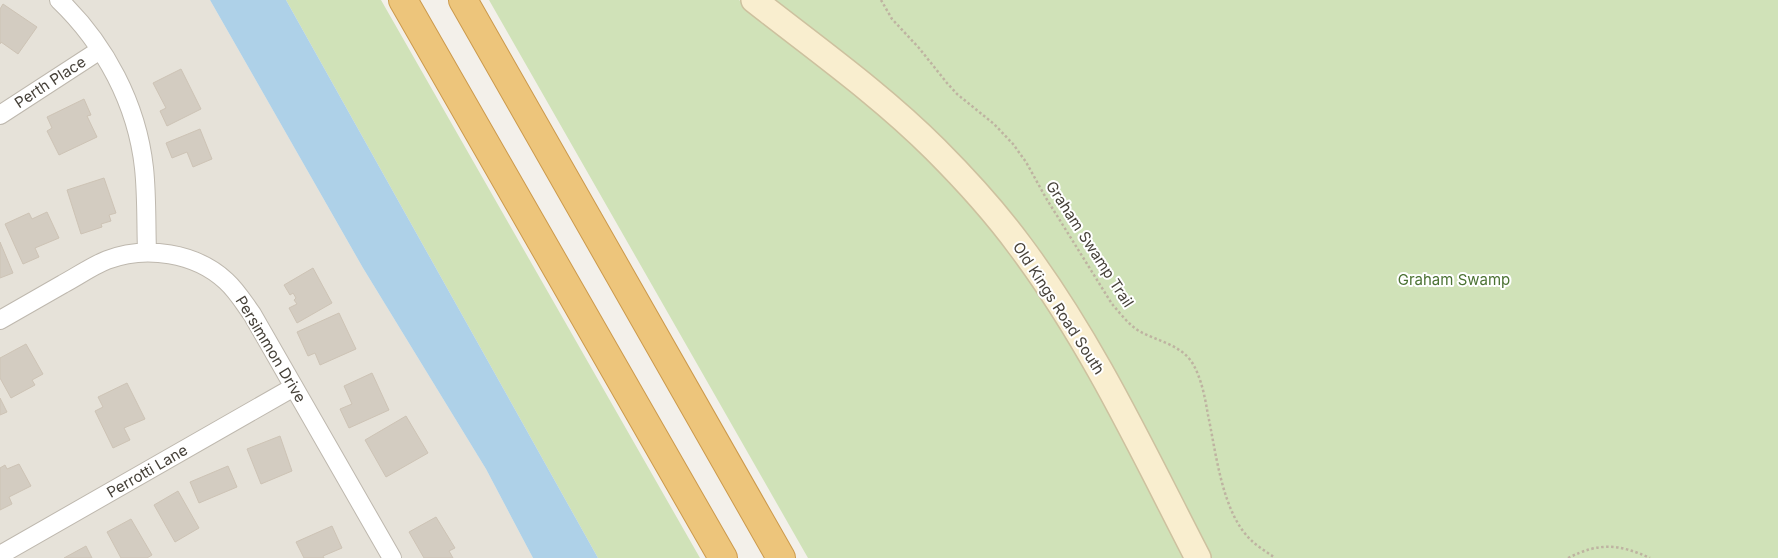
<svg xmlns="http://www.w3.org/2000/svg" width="1778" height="558" viewBox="0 0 1778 558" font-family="Inter,sans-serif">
<rect width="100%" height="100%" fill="#f3f0ea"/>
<path fill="#e6e2d9" d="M 0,0 L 210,0 L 363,268 L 486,469 L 533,558 L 0,558 Z"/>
<path fill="#d0e2b8" d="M 286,0 L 381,0 L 700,558 L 598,558 Z
M 489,0 L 739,0 L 774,27 L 905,134 L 1005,240 L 1092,371 L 1189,558 L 808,558 Z
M 770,0 L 1778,0 L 1778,558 L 1209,558 L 1056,280 Z"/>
<path fill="#aed1e8" d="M 210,0 L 286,0 L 598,558 L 533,558 L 486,469 L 363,268 Z"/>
<path fill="#d3ccc1" stroke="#cdc3b5" d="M 3,4 L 37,27 L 18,54 L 1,42 L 0,44 L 0,9 Z
M 181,69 L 201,109 L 167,126 L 160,111 L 166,108 L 153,83 Z
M 84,99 L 91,115 L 87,116 L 97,137 L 59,155 L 47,131 L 52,128 L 47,117 Z
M 200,129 L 212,159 L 193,167 L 187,152 L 172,158 L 166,143 Z
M 104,178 L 116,213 L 109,215 L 111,221 L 101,224 L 102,227 L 81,234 L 67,190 Z
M 47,212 L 59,238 L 35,248 L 39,257 L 23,264 L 5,224 L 29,213 L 32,219 Z
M 0,242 L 13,273 L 0,278 Z
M 313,268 L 332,303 L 297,323 L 289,308 L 297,304 L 294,300 L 296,298 L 293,293 L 290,295 L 284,285 Z
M 339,313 L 356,349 L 320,365 L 315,353 L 308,356 L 297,332 Z
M 26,344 L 43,374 L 32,380 L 35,385 L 11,398 L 0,378 L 0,358 Z
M 372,373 L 389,410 L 349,428 L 340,409 L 352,404 L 344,386 Z
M 127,383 L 145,419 L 124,428 L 130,440 L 113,448 L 95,411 L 103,407 L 98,397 Z
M 0,398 L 7,412 L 0,415 Z
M 406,416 L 428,453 L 386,477 L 365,440 Z
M 280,436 L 292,471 L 261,484 L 247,449 Z
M 19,464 L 31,486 L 9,497 L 12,504 L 0,510 L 0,468 L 5,465 L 7,469 Z
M 228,466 L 237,487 L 199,503 L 190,482 Z
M 178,491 L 199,528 L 175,542 L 154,505 Z
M 436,517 L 455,548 L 449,551 L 453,558 L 424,558 L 409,532 Z
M 131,519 L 152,555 L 147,558 L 121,558 L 107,532 Z
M 332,526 L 342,548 L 323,556 L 324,558 L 304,558 L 296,542 Z
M 86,546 L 92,558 L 64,558 Z"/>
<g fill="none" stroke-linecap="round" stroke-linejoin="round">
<defs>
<path id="street" d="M 59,0 C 105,44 137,104 144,168 C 147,196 146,224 147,252
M 0,115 L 100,50
M 0,320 C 21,308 42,296 63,284 C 78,276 92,266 107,260 C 146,245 196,253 226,281 C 237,291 244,303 252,314 L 392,558
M 0,555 L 294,387"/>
<path id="secondary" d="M 754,0 C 815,48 880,94 935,149 C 965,179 995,212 1020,246 C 1092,342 1143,452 1198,558"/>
<path id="highway" d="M 403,0 L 723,558
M 463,0 L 781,558"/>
</defs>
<use href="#street" stroke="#beb8ae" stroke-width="20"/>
<use href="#secondary" stroke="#cdc19f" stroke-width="28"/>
<use href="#highway" stroke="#cc9a4c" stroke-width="30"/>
<path stroke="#beb3a1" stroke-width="2.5" stroke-dasharray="2.5 2.5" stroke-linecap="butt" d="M 881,0 L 892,19 L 919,48 L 947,83 L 957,94 L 994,124 L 1013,144 L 1026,162 L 1046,198 L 1112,304 C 1120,313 1128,324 1139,331 C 1157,341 1182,345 1193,364 C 1202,380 1205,398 1208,415 C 1216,452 1222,513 1251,540 C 1258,547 1267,552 1275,558
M 1568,558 C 1600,542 1619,544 1650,558"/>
<use href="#street" stroke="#fff" stroke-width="18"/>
<use href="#secondary" stroke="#f9eecf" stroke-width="25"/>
<use href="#highway" stroke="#edc57b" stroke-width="28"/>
</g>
<g text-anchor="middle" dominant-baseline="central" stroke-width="4" stroke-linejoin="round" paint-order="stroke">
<g font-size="15" fill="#464139" stroke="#fff">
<text transform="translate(50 82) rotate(-33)">Perth Place</text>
<text transform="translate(1090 244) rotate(57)">Graham Swamp Trail</text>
<text transform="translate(1059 308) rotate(57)">Old Kings Road South</text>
<text transform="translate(271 349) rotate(59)">Persimmon Drive</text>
<text transform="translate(147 471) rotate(-30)">Perrotti Lane</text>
</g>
<g font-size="15" fill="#4b7233" stroke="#fff">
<text x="1454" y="279">Graham Swamp</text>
</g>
</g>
</svg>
